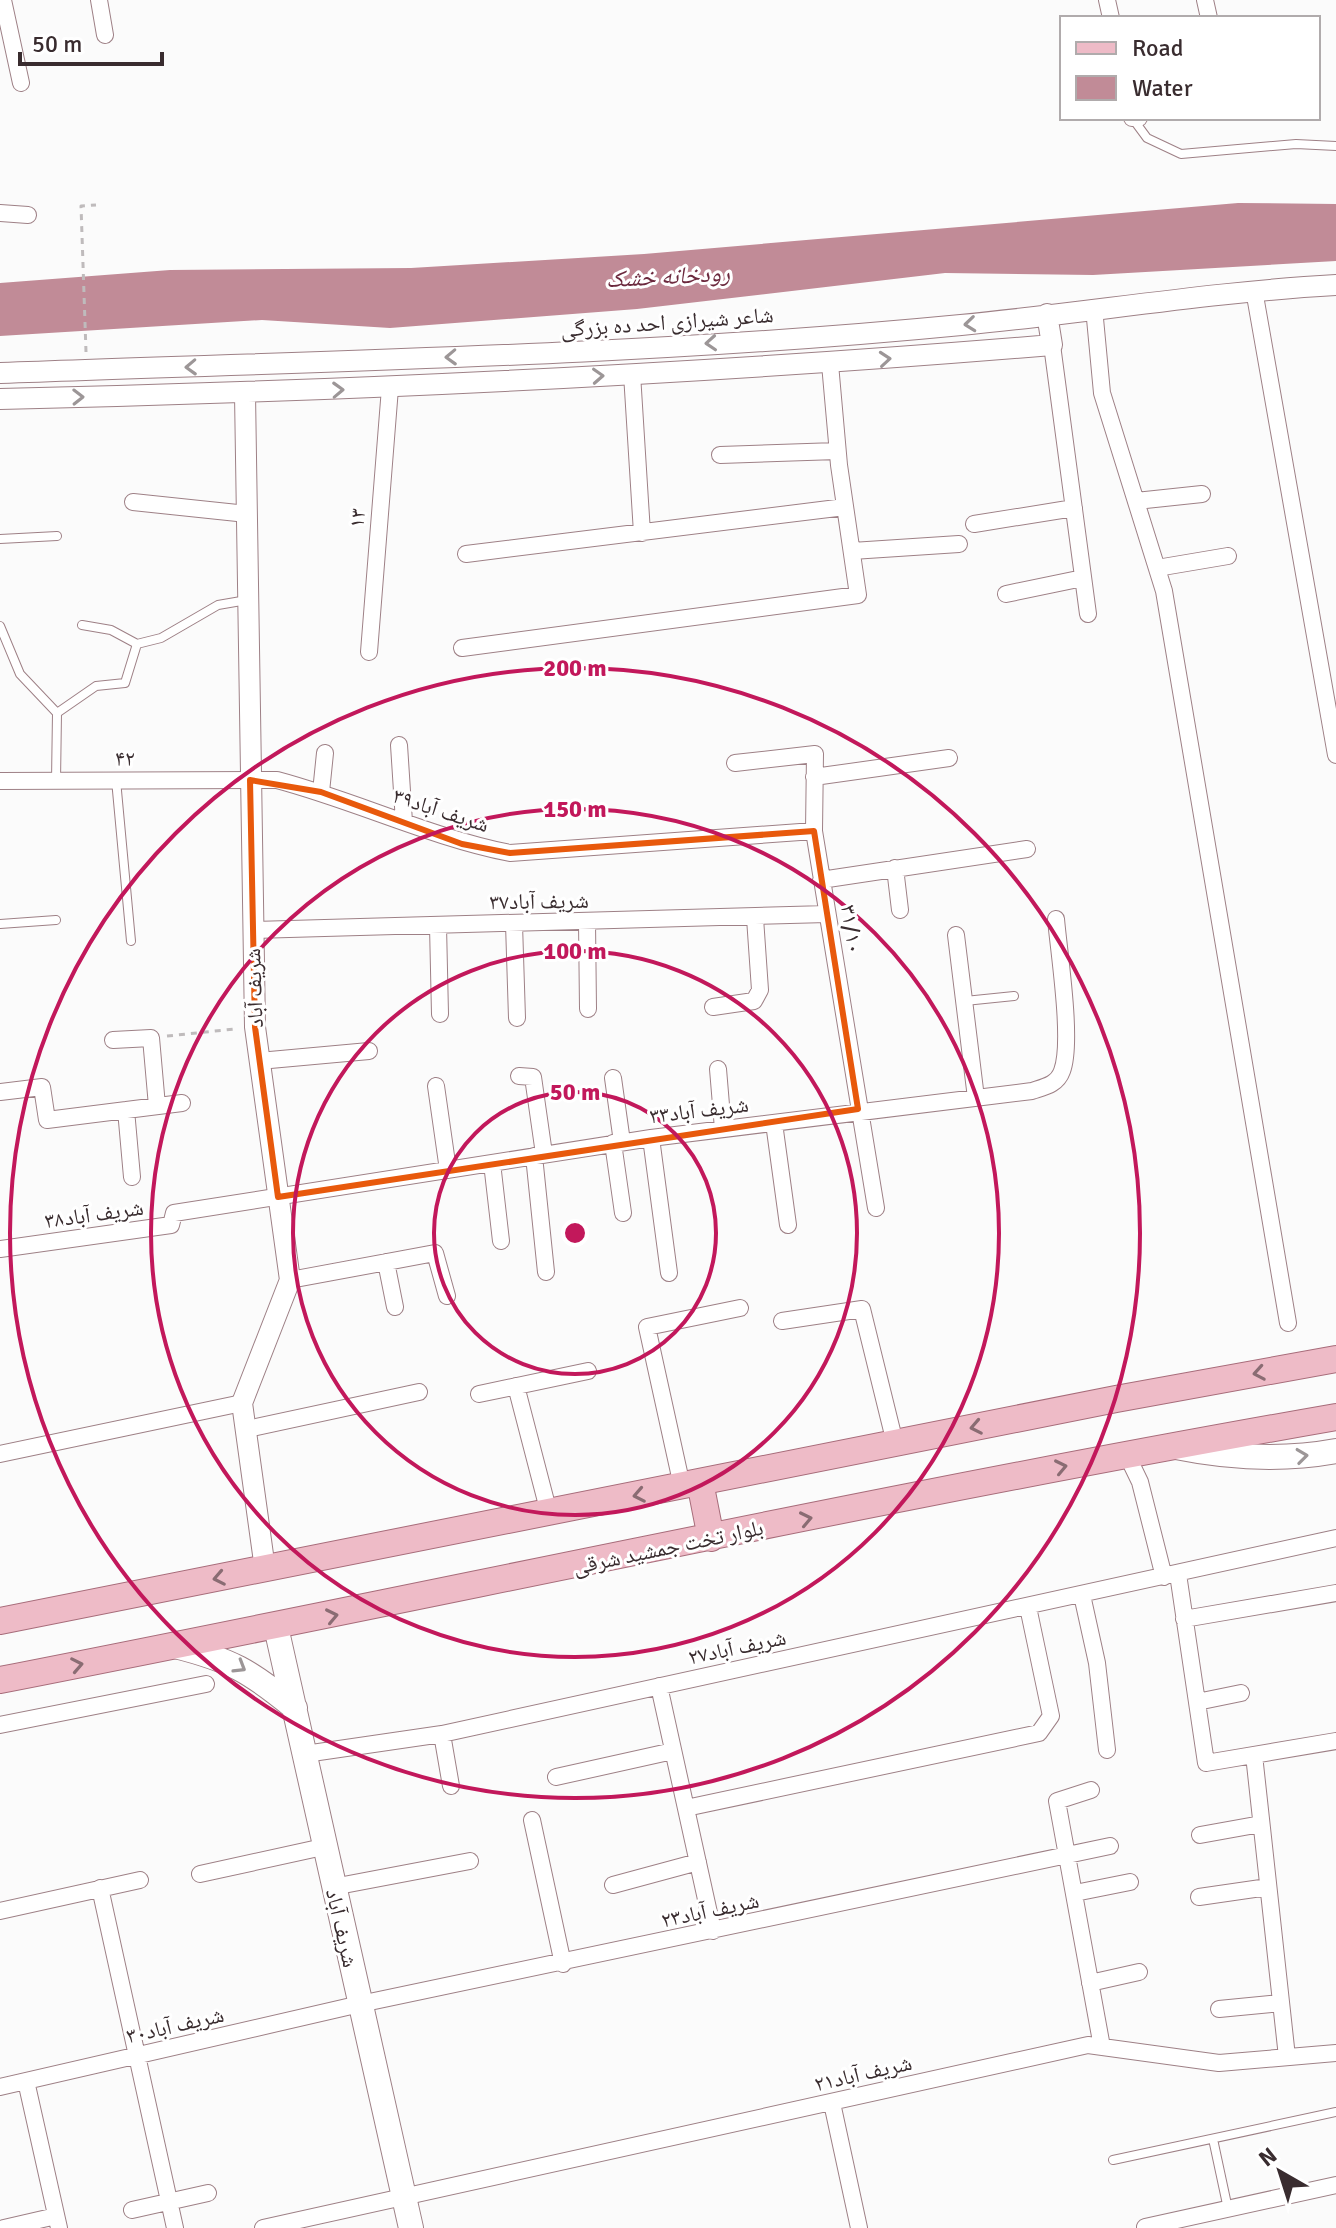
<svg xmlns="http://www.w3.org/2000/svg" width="1336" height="2228" viewBox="0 0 1336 2228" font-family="Signika,'Noto Naskh Arabic',sans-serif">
<rect width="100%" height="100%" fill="#fbfbfb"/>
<path fill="#c18b97" d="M 1238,203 L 1336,204 L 1336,261 L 1093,275 L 945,273 L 637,309 L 390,328 L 262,320 L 0,336 L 0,283 L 170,270 L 411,268 L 644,254 Z"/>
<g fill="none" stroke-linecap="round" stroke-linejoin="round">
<defs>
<path id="service" d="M 1133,119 L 1147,138 L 1181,154 L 1296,144 L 1336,146
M 0,539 L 57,536
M 82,625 L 111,630 L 137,644
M 0,626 L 20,674 L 57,713
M 116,780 L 131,941
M 56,781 L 57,713 L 96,686 L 125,683 L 137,644 L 161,638 L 218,605 L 247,600
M 0,924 L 56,920
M 965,1001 L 1014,996
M 1213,2139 L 1228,2209
M 1113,2160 L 1336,2112"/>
<path id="minor" d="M 3,0 L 21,83
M 99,0 L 105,35
M 1107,0 L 1111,18
M 1205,0 L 1209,18
M 1132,118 L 1139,118
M 0,213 L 28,215
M 1254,290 L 1336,755
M 1094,308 L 1102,393 L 1164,591 L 1288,1323
M 1052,345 L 1088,614
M 632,374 L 642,533
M 720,455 L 837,451
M 1136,501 L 1202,494
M 133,502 L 247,514
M 974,524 L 1074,508
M 852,551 L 959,544
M 466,554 L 845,507
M 1157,568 L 1228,556
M 1006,594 L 1083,578
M 462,648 L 858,595 L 839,465 L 830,364
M 369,652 L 390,388
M 399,745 L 404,822
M 735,763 L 815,754 L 814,831 L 876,1208
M 814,777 L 949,758
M 0,781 L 277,780 C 356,801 430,837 510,853 L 814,831
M 321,792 L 325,753
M 895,868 L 900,910
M 821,880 L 1027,849
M 587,922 L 588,1009
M 514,924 L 517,1018
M 438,926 L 440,1014
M 253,930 L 827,914
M 956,935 L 976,1098
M 713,1007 L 754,1001 L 760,990 L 755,918
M 113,1040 L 151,1038 L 157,1106
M 259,1061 L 369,1051
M 718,1069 L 723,1129
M 519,1076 L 533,1077 L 544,1154
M 613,1078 L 622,1142
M 436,1086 L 448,1170
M 0,1092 L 42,1087 L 47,1120 L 182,1103
M 126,1110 L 132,1177
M 774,1123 L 788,1225
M 651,1138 L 669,1273
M 613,1143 L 623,1213
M 534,1156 L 546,1272
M 492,1163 L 501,1241
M 0,1249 L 171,1225 L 174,1213 L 651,1138 L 1032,1091 C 1044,1087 1057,1085 1062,1071 C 1073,1042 1059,954 1056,919
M 386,1262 L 395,1307
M 290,1280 L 435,1253 L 447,1296
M 782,1321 L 862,1309 L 895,1443
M 516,1386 L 549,1513
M 479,1394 L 588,1371
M 247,1429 L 419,1392
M 1126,1453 L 1140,1482 L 1164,1577
M 0,1454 L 242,1403
M 682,1486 L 647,1327 L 740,1308
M 1178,1574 L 1206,1763 L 1336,1741
M 1082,1595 L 1097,1663 L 1107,1750
M 1184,1619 L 1336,1593
M 659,1686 L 713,1931
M 1197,1702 L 1241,1693
M 0,1725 L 206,1684
M 442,1734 L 451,1786
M 305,1754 L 442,1734 L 1336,1538
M 1254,1755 L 1287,2057
M 556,1777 L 673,1751
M 1091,1790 L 1057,1801 L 1102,2047
M 686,1808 L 1039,1733 L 1051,1716 L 1028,1607
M 532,1820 L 563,1964
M 1200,1835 L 1261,1824
M 200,1874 L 323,1847
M 613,1885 L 698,1862
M 333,1887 L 470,1861
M 100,1888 L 175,2228
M 1075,1893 L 1130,1882
M 1199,1897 L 1268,1887
M 0,1911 L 140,1880
M 1090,1983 L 1139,1972
M 1219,2009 L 1281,2003
M 26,2081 L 59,2228
M 0,2087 L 360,2004 L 1110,1846
M 832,2103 L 859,2228
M 132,2210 L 208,2193
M 1145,2227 L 1336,2185
M 4,2228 L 56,2216
M 263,2228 L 1088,2045 L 1219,2063 L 1336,2053"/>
<path id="tertiary" d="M 0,373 C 320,361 642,356 961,325 C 1087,313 1210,292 1336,285
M 245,394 L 255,1027 L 290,1280 L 242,1403 L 265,1569
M 0,399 C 351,391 702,374 1052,345 L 1047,314"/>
<path id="secondary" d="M 1176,1447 C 1230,1458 1282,1461 1336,1451
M 276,1627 L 411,2228
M 175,1646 C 231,1660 250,1671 295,1708"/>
<path id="primary" d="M 700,1482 L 711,1538
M 0,1621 L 1116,1399 L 1336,1359
M 0,1680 C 446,1593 889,1495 1336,1417"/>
</defs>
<use href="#service" stroke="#9e8086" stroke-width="10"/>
<use href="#minor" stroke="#9e8086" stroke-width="18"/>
<use href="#tertiary" stroke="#9e8086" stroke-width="22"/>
<use href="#secondary" stroke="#9e8086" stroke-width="26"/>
<use href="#primary" stroke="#a76c7a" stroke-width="28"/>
<path stroke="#bfbbbc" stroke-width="3" stroke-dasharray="6 6" stroke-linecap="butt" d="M 86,352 L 81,206 L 96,205
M 167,1036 L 235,1029"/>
<use href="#service" stroke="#fff" stroke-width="8"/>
<use href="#minor" stroke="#fff" stroke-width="16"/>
<use href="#tertiary" stroke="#fff" stroke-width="20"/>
<use href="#secondary" stroke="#fff" stroke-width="24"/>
<use href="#primary" stroke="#eebbc7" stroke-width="26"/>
</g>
<defs><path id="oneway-chevron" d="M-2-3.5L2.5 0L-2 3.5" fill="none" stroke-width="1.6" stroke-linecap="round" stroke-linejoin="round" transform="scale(2)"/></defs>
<g stroke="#9c9697">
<use href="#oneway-chevron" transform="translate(970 324) rotate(174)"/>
<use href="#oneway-chevron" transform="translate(711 343) rotate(176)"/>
<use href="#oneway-chevron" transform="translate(451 357) rotate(178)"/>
<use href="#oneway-chevron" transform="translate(885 359) rotate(-5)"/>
<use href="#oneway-chevron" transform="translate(191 367) rotate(178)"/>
<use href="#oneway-chevron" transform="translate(598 376) rotate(-3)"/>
<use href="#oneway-chevron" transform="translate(338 390) rotate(-2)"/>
<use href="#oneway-chevron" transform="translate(78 397) rotate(-1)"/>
<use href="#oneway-chevron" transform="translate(1302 1456) rotate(-7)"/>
<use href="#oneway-chevron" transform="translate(240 1667) rotate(31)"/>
</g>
<g stroke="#8a6c73">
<use href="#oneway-chevron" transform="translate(1259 1373) rotate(170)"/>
<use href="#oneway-chevron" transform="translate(976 1427) rotate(169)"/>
<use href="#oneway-chevron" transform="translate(1061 1467) rotate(-12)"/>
<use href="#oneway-chevron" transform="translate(639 1495) rotate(169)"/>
<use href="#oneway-chevron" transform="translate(806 1519) rotate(-12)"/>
<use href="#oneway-chevron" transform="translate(219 1578) rotate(169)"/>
<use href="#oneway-chevron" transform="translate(332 1616) rotate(-12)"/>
<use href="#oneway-chevron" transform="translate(77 1665) rotate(-11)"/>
</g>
<path fill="none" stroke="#e8590c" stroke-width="6" stroke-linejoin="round" d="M 250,780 L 321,792 L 462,844 L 510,853 L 814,831 L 858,1109 L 278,1197 L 255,1027 Z"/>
<g fill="none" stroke="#c2185b" stroke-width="4">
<circle cx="575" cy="1233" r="141"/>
<circle cx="575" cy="1233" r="282"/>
<circle cx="575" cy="1233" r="424"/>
<circle cx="575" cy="1233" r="565"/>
</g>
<g text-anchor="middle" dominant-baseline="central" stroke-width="6" stroke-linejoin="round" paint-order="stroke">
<g font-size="22" fill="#392c2f" stroke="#fff">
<text transform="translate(667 322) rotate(-4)">شاعر شیرازی احد ده بزرگی</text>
<text transform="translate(357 518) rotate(-85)">۱۳</text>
<text x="125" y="758">۴۲</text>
<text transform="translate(441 810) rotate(18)">شریف آباد۳۹</text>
<text transform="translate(539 901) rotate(-1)">شریف آباد۳۷</text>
<text transform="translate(852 929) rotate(81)">۳۱/۱۰</text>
<text transform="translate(254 988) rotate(-92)">شریف آباد</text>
<text transform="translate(699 1110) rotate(-7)">شریف آباد۳۳</text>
<text transform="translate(94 1214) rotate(-8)">شریف آباد۳۸</text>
<text transform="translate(668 1547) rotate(-12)">بلوار تخت جمشید شرقی</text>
<text transform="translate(737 1647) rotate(-12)">شریف آباد۲۷</text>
<text transform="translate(710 1910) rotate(-12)">شریف آباد۲۳</text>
<text transform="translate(342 1928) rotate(77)">شریف آباد</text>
<text transform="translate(175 2025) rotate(-13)">شریف آباد۳۰</text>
<text transform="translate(863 2073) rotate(-13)">شریف آباد۲۱</text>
</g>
<g font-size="24" font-style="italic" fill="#6b283d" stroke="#fff">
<text transform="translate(668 276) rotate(-3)">رودخانه خشک</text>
</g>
</g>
<circle cx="575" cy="1233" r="12" fill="#c2185b" stroke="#fff" stroke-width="4"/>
<g font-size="24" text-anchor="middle" font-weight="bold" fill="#c2185b" stroke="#fff" stroke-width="6" stroke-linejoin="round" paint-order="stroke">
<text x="575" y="676">200 m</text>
<text x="575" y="817">150 m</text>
<text x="575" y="959">100 m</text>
<text x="575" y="1100">50 m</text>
</g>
<rect x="1060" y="16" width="260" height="104" fill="#ffffff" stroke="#b0abac" stroke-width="2"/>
<rect x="1076" y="42" width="40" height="12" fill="#eebbc7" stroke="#b0abac" stroke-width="2"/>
<text x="1132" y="56" font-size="24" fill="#392c2f">Road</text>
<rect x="1076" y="76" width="40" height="24" fill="#c18b97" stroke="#b0abac" stroke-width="2"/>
<text x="1132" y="96" font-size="24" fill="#392c2f">Water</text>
<g transform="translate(1280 2172) rotate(321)" stroke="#ffffff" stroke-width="6" paint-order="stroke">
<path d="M0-6L14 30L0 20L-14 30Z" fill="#392c2f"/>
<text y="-12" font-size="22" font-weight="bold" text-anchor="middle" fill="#392c2f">N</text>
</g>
<path d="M20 52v12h142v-12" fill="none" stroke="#392c2f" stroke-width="4"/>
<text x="32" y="52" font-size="24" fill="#392c2f" stroke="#ffffff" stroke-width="6" paint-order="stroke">50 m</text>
</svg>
